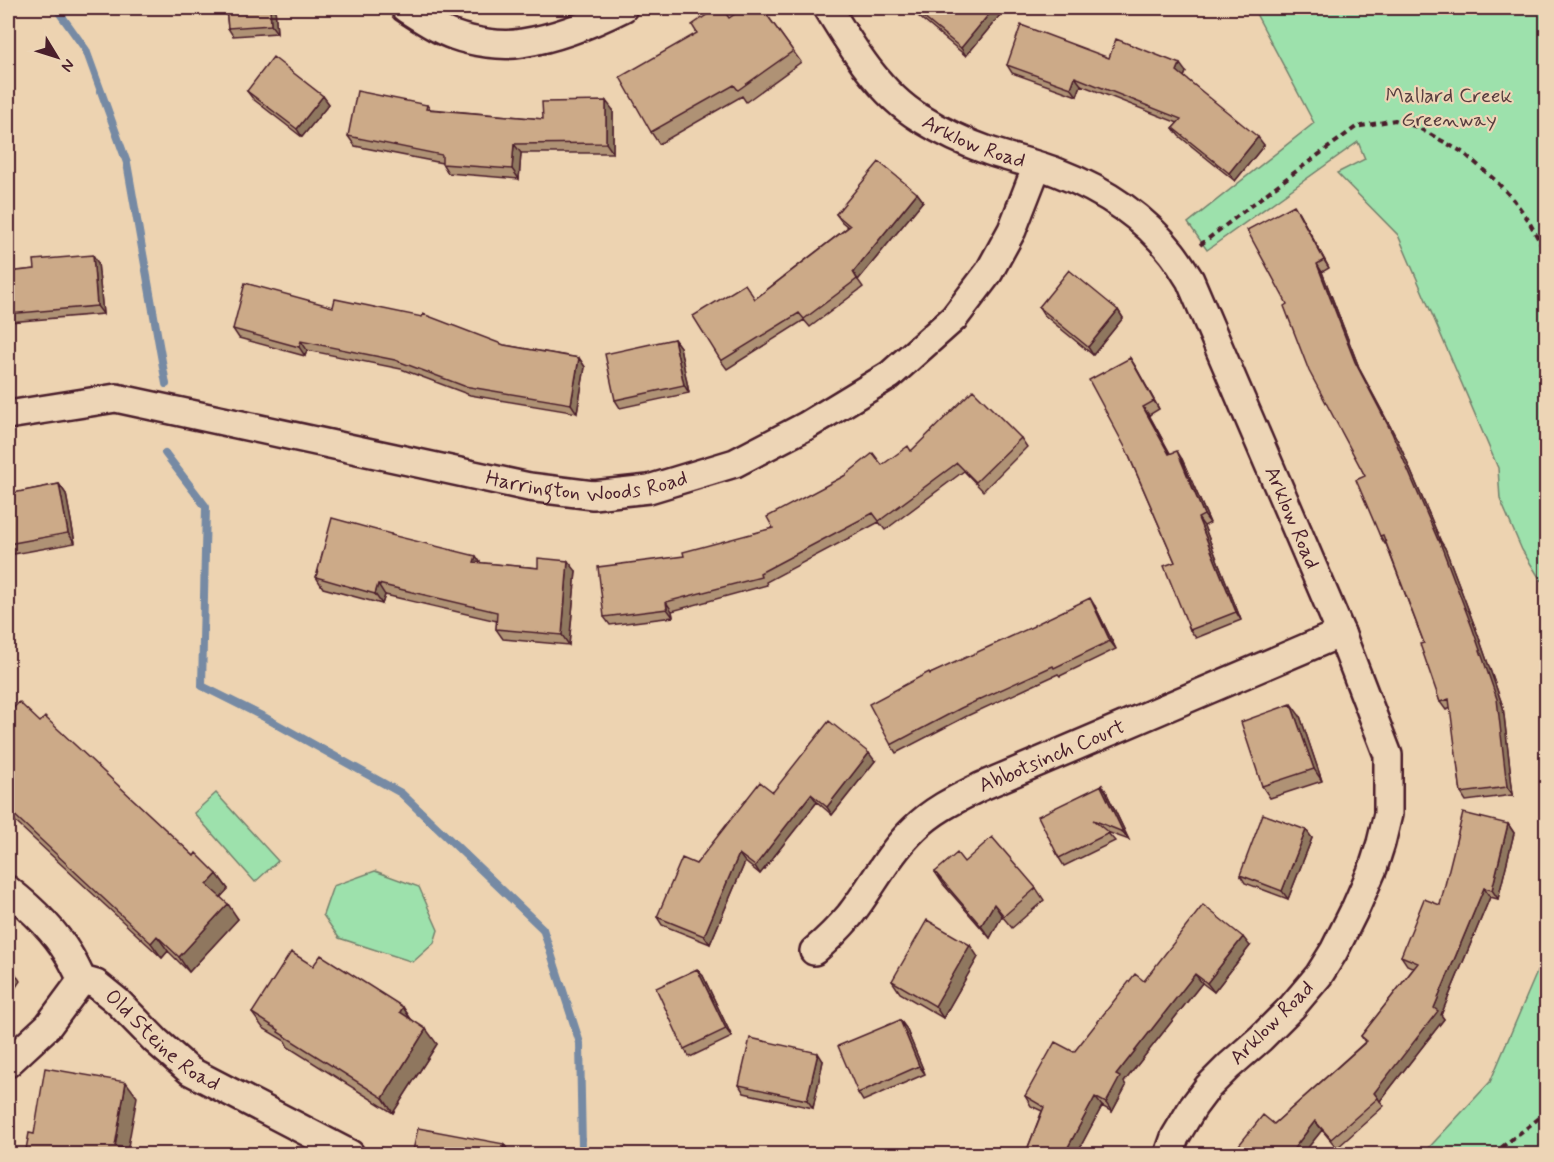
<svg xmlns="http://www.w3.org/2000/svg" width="1554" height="1162" viewBox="0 0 1554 1162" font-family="Mynerve,sans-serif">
<rect width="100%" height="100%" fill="#edd3b1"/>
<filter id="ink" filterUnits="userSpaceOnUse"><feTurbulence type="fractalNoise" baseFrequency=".0167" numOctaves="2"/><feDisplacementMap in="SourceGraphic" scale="12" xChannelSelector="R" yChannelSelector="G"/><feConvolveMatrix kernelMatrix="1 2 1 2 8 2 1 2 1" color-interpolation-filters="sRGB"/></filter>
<g filter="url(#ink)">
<path fill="#9de1ac" stroke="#74806c" stroke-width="1.5" d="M 1253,8 L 1546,8 L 1546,590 L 1544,583 L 1540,579 L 1522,550 L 1500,499 L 1498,468 L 1398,235 L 1337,173 L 1365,159 L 1358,142 L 1207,250 L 1188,223 L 1314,123 Z
M 216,793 L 278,861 L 255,882 L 194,813 Z
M 375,871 L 419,887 L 438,930 L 434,943 L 413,962 L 339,938 L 323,915 L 333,886 Z
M 1546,951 L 1546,1154 L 1423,1154 L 1490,1082 Z"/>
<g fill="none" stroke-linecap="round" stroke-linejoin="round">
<path stroke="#768aa4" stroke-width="8" d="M 56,8 L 86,50 L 127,163 L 166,384
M 165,453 L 206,507 L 202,686 L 264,717 L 401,793 L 543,929 L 580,1043 L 582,1149 L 580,1154"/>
<defs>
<g id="minor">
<path d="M 405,8 C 419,17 438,30 453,35 C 472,42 503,47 522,43 C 556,38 593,23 623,8"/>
<path id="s1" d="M 828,8 C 851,46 880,94 920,118 C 941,131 966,143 989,151 C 1012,159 1037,164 1059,173 C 1103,190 1143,216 1172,253 C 1179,262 1184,271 1190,280 L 1341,633 L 1388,755 L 1388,814 L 1381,843 L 1373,868 L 1356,907 L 1334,951 L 1319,975 L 1292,1007 L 1261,1038 L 1229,1066 L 1208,1087 L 1193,1107 L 1175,1137 L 1169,1154"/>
<path id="s2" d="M 8,415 L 116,398 L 529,487 L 593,495 L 649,489 L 735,463 L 806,426 L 890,375 L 954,318 L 989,272 L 1012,230 L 1037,166"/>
<path id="s3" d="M 8,890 C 31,908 54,930 69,955 C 74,963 78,972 82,980 L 96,984 L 117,1001 L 156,1041 L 190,1071 L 350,1154"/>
<path id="s4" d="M 814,951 C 827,940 839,928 850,915 C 872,887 888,854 914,829 C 933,810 956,799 980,787 L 1341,633"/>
<path d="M 8,1063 L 48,1026 L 82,980"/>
</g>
</defs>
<use href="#minor" stroke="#4a1f2b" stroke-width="32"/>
<path stroke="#4a1f2b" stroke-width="4" stroke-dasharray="6 4.5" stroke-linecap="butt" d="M 1200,245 L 1275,187 L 1356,127 L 1395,120 L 1417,127 L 1464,153 L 1495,180 L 1514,200 L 1527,218 L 1540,242 L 1546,260
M 1493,1154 L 1538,1119 L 1546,1110"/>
<use href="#minor" stroke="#edd5b6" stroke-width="27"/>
</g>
<path fill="#af9275" stroke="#4a1f2b" stroke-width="1.5" d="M 226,8 L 275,8 L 277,33 L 233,36 L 228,28 Z
M 762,8 L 801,62 L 746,102 L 742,96 L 659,144 L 651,132 L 729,18 Z
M 912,8 L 1001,14 L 966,56 L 918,16 Z
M 1109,58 L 1186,72 L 1184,77 L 1264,145 L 1235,181 L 1179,136 L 1173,128 L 1178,123 L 1081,85 L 1077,96 L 1012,73 L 1007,65 Z
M 247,91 L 323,96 L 329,104 L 302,137 L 253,99 Z
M 427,105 L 430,109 L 543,119 L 613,110 L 613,153 L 521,153 L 519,179 L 448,173 L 442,163 L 355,146 L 348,136 Z
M 917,193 L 923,201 L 858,280 L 863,287 L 810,327 L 804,320 L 727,369 L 721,361 L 755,299 L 848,227 L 842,222 L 836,214 Z
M 1299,213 L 1329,268 L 1322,272 L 1360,370 L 1398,441 L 1441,542 L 1445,548 L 1478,635 L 1503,707 L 1513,795 L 1466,801 L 1461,793 L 1451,708 L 1446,710 L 1440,702 L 1424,643 L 1386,544 L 1385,544 L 1380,536 L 1365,476 L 1287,304 Z
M 98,263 L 103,314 L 9,322 L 11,335 L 8,335 L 8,272 Z
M 333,307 L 504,345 L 579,358 L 585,367 L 577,413 L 470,395 L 401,369 L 307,350 L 305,356 L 239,338 L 233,329 Z
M 1039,307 L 1118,310 L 1123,318 L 1093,355 L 1044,315 Z
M 674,339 L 680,347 L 689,393 L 620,408 L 615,400 Z
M 1130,358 L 1135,366 L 1159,409 L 1149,415 L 1170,454 L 1182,459 L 1210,523 L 1204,526 L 1241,620 L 1196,638 L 1190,630 L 1175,562 L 1126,449 Z
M 1021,438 L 1027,447 L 983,491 L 964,471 L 885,530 L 879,522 L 766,582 L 767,585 L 672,611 L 673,617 L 610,625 L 604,617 L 684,556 L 773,528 L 844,476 L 882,465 L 911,451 Z
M 59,484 L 66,494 L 75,543 L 8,555 L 8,494 Z
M 391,534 L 393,536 L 481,563 L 576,571 L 569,645 L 503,639 L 496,629 L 497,621 L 385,595 L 382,604 L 323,588 L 316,577 Z
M 1095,606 L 1116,649 L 1060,676 L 1058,674 L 967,716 L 896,753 L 891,745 L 930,674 Z
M 8,714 L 40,722 L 194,856 L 217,874 L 228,889 L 220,897 L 238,919 L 189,972 L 168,951 L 162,958 L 8,815 Z
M 1300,716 L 1322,781 L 1270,798 L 1262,786 Z
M 875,761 L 832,815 L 817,802 L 760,874 L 745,862 L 710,944 L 662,925 L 657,917 L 696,864 L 773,792 Z
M 1102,785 L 1107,793 L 1107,794 L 1129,840 L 1107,832 L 1115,841 L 1064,866 L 1059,858 Z
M 1508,824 L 1514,833 L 1498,899 L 1490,897 L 1441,1015 L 1444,1019 L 1380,1101 L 1384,1106 L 1337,1148 L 1322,1130 L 1302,1155 L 1231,1155 L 1274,1124 L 1365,1042 L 1361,1036 L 1414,968 L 1407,965 L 1401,956 L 1440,905 Z
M 1306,830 L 1312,838 L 1288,899 L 1245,883 L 1240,875 Z
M 964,862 L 1036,888 L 1044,900 L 1012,928 L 1002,916 L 990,938 L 943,884 L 935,872 Z
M 1250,946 L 1214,992 L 1202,983 L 1124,1082 L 1126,1086 L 1112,1112 L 1102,1106 L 1077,1153 L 1025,1155 L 1042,1111 L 1031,1106 L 1025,1096 L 1074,1052 L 1144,981 Z
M 978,957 L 943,1018 L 900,993 L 892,981 Z
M 313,966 L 403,1007 L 411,1019 L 437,1044 L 393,1113 L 288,1047 L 285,1041 L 263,1028 L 252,1013 Z
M 703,976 L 732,1037 L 690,1057 L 684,1049 Z
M 900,1020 L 906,1028 L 925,1074 L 863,1101 L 858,1093 Z
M 823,1061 L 813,1108 L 744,1093 L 739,1085 Z"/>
<path fill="#8f775f" stroke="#4a1f2b" stroke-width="1.5" d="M 270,8 L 275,8 L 277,33 L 271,25 Z
M 994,8 L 996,8 L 1001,14 L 966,56 L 961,48 Z
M 1180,64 L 1186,72 L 1183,79 L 1177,71 Z
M 1075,77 L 1081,85 L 1077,96 L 1071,88 Z
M 323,96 L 329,104 L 302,137 L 297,129 Z
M 606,101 L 613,110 L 613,153 L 606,143 Z
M 1258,137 L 1264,145 L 1235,181 L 1229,173 Z
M 514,144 L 521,153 L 519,179 L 512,169 Z
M 917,193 L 923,201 L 858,280 L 853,272 Z
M 1294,205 L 1299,213 L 1329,268 L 1324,260 Z
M 93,255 L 98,263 L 103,314 L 97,306 Z
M 1317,264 L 1322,272 L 1360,370 L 1398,441 L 1441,542 L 1445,548 L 1478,635 L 1503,707 L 1513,795 L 1507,787 L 1438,540 L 1355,362 Z
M 1118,310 L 1123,318 L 1093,355 L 1088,347 Z
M 8,319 L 9,322 L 11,335 L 8,330 Z
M 674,339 L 680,347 L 689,393 L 684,385 Z
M 301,341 L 307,350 L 305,356 L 299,347 Z
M 579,358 L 585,367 L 577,413 L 571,404 Z
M 1130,358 L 1135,366 L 1159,409 L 1154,401 Z
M 1143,407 L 1149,415 L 1175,462 L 1169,454 Z
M 1177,451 L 1182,459 L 1210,523 L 1204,515 Z
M 59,484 L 66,494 L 75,543 L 68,533 Z
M 1198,518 L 1204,526 L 1241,620 L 1236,612 Z
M 476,556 L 483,566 L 474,562 Z
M 568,561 L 576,571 L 569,645 L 562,635 Z
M 378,584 L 385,595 L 382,604 L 375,594 Z
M 1090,598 L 1095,606 L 1116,649 L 1110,641 Z
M 666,602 L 672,611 L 673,617 L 667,609 Z
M 1291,704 L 1300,716 L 1322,781 L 1314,769 Z
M 869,753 L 875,761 L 832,815 L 827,807 Z
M 1102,785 L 1107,793 L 1107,794 L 1129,840 L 1123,832 L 1101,786 Z
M 811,794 L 817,802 L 760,874 L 755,866 Z
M 1508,824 L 1514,833 L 1498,899 L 1492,890 Z
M 1306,830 L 1312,838 L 1288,899 L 1282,891 Z
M 739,854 L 745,862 L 710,944 L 704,936 Z
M 217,874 L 228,889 L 218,900 L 207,885 Z
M 1484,888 L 1490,897 L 1441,1015 L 1444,1019 L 1380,1101 L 1374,1093 L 1434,1008 Z
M 228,904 L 238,919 L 189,972 L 179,957 Z
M 994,904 L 1002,916 L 990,938 L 981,926 Z
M 157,936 L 168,951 L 162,958 L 151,943 Z
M 1243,937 L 1250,946 L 1214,992 L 1207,983 Z
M 970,945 L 978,957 L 943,1018 L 935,1006 Z
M 10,965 L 20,981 L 8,999 L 8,969 Z
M 697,969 L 703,976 L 732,1037 L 726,1029 Z
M 1195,974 L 1202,983 L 1124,1082 L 1126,1086 L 1112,1112 L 1106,1103 L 1116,1075 Z
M 403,1007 L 413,1023 L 400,1012 Z
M 900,1020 L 906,1028 L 925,1074 L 919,1066 Z
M 426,1029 L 437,1044 L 393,1113 L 383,1098 Z
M 818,1053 L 823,1061 L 813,1108 L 807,1100 Z
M 126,1082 L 137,1097 L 127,1152 L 129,1155 L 121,1155 L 115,1146 Z
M 1095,1097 L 1102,1106 L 1076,1155 L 1067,1149 Z
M 1315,1121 L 1322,1130 L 1302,1155 L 1289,1155 Z
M 504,1144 L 511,1155 L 502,1155 Z"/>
<path fill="#ca8" stroke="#4a1f2b" stroke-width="1.5" d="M 226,8 L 270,8 L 271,25 L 228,28 Z
M 717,8 L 722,8 L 729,18 L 744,8 L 762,8 L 793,51 L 738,90 L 734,85 L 651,132 L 620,77 L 697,33 L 692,25 Z
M 912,8 L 994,8 L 961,48 Z
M 1021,25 L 1109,58 L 1116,39 L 1180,64 L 1177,71 L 1258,137 L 1229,173 L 1173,128 L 1181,119 L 1075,77 L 1071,88 L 1007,65 Z
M 273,57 L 323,96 L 297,129 L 247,91 Z
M 357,91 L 427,105 L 426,109 L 543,119 L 542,102 L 606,101 L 606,143 L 514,144 L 512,169 L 442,164 L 442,155 L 348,136 Z
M 879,162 L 917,193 L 853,272 L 857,279 L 804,319 L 799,313 L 721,361 L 693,316 L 745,284 L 755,299 L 850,226 L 836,214 Z
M 1294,205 L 1324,260 L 1317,264 L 1355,362 L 1392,433 L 1438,540 L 1439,540 L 1472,627 L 1497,699 L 1507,787 L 1461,793 L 1449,699 L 1440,702 L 1420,644 L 1424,643 L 1383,535 L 1380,536 L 1356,480 L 1365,476 L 1309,371 L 1284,306 L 1287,304 L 1247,230 Z
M 93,255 L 97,306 L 8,314 L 8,272 L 35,269 L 34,260 Z
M 1069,270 L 1118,310 L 1088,347 L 1039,307 Z
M 245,283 L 333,307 L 335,299 L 422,317 L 423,314 L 504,345 L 579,358 L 571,404 L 464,386 L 395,360 L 301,341 L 299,347 L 233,329 Z
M 674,339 L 684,385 L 615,400 L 605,354 Z
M 1130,358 L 1154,401 L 1143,407 L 1169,454 L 1177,451 L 1204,515 L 1198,518 L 1236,612 L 1190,630 L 1164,566 L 1175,562 L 1126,449 L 1089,380 Z
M 973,390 L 1021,438 L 976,482 L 957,463 L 879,521 L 873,513 L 760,573 L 761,577 L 666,602 L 667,609 L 604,617 L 598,567 L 684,556 L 683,552 L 773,528 L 767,517 L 844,476 L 873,453 L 882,465 L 908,446 L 911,451 Z
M 59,484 L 68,533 L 8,544 L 8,494 Z
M 332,518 L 391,534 L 391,535 L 476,556 L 474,562 L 538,568 L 538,558 L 568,561 L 562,635 L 496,629 L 497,612 L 378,584 L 375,594 L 316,577 Z
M 1090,598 L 1110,641 L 1054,668 L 1053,666 L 961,708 L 891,745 L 869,704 L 929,672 L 930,674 L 1034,626 L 1034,625 Z
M 19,702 L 40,722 L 45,717 L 194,856 L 196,853 L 217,874 L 207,885 L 228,904 L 179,957 L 157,936 L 151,943 L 8,809 L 8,714 Z
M 1291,704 L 1314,769 L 1262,786 L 1241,722 Z
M 829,721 L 869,753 L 827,807 L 811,794 L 755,866 L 739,854 L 704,936 L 657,917 L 682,858 L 696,864 L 760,782 L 773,792 Z
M 1102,785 L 1101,786 L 1123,832 L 1093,820 L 1109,833 L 1059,858 L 1038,816 Z
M 1463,813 L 1508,824 L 1492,890 L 1484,888 L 1434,1008 L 1438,1011 L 1374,1093 L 1378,1098 L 1331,1139 L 1315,1121 L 1289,1155 L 1231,1155 L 1263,1115 L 1274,1124 L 1367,1041 L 1361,1036 L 1418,963 L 1401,956 L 1424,899 L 1440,905 Z
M 1263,814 L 1306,830 L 1282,891 L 1240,875 Z
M 992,837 L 1036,888 L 1004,916 L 994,904 L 981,926 L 935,872 L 957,853 L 964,862 Z
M 1203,905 L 1243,937 L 1207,983 L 1195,974 L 1116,1075 L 1120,1077 L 1106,1103 L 1095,1097 L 1067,1149 L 1081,1155 L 1025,1155 L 1044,1107 L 1025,1096 L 1055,1042 L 1074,1052 L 1135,974 L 1144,981 Z
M 927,920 L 970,945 L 935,1006 L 892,981 Z
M 291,952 L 313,966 L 321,955 L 403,1007 L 400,1012 L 426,1029 L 383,1098 L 278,1032 L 279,1030 L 252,1013 Z
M 697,969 L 726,1029 L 684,1049 L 656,988 Z
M 900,1020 L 919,1066 L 858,1093 L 838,1046 Z
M 750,1038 L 818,1053 L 807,1100 L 739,1085 Z
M 45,1068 L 126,1082 L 115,1146 L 124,1148 L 123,1155 L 25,1155 L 29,1133 L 34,1134 Z
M 418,1128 L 504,1144 L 502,1155 L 412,1155 Z"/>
</g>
<g text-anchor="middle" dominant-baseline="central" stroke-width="4.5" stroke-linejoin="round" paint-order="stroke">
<g font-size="21" fill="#563c3e" stroke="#edd5b6">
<text x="1449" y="96">Mallard Creek<tspan x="1449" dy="24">Greenway</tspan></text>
</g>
<g font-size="21" fill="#4a1f2b" stroke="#edd5b6">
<text stroke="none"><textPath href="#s1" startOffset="204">Arklow Road</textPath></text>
<text stroke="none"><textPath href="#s2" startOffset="590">Harrington Woods Road</textPath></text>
<text stroke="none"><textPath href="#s1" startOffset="726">Arklow Road</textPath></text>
<text stroke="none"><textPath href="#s4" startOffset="315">Abbotsinch Court</textPath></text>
<text transform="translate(1272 1023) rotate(-45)">Arklow Road</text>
<text stroke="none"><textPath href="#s3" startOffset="220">Old Steine Road</textPath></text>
</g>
</g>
<rect width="1554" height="1162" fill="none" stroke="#edd5b6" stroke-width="30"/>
<rect x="15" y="15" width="1524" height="1132" fill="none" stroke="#4a1f2b" stroke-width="2" filter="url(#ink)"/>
<g transform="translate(57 57) rotate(128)" stroke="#edd5b6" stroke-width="4.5" paint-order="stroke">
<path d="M0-4.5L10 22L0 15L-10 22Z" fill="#4a1f2b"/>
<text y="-9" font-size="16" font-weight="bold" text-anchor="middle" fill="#4a1f2b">N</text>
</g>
</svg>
